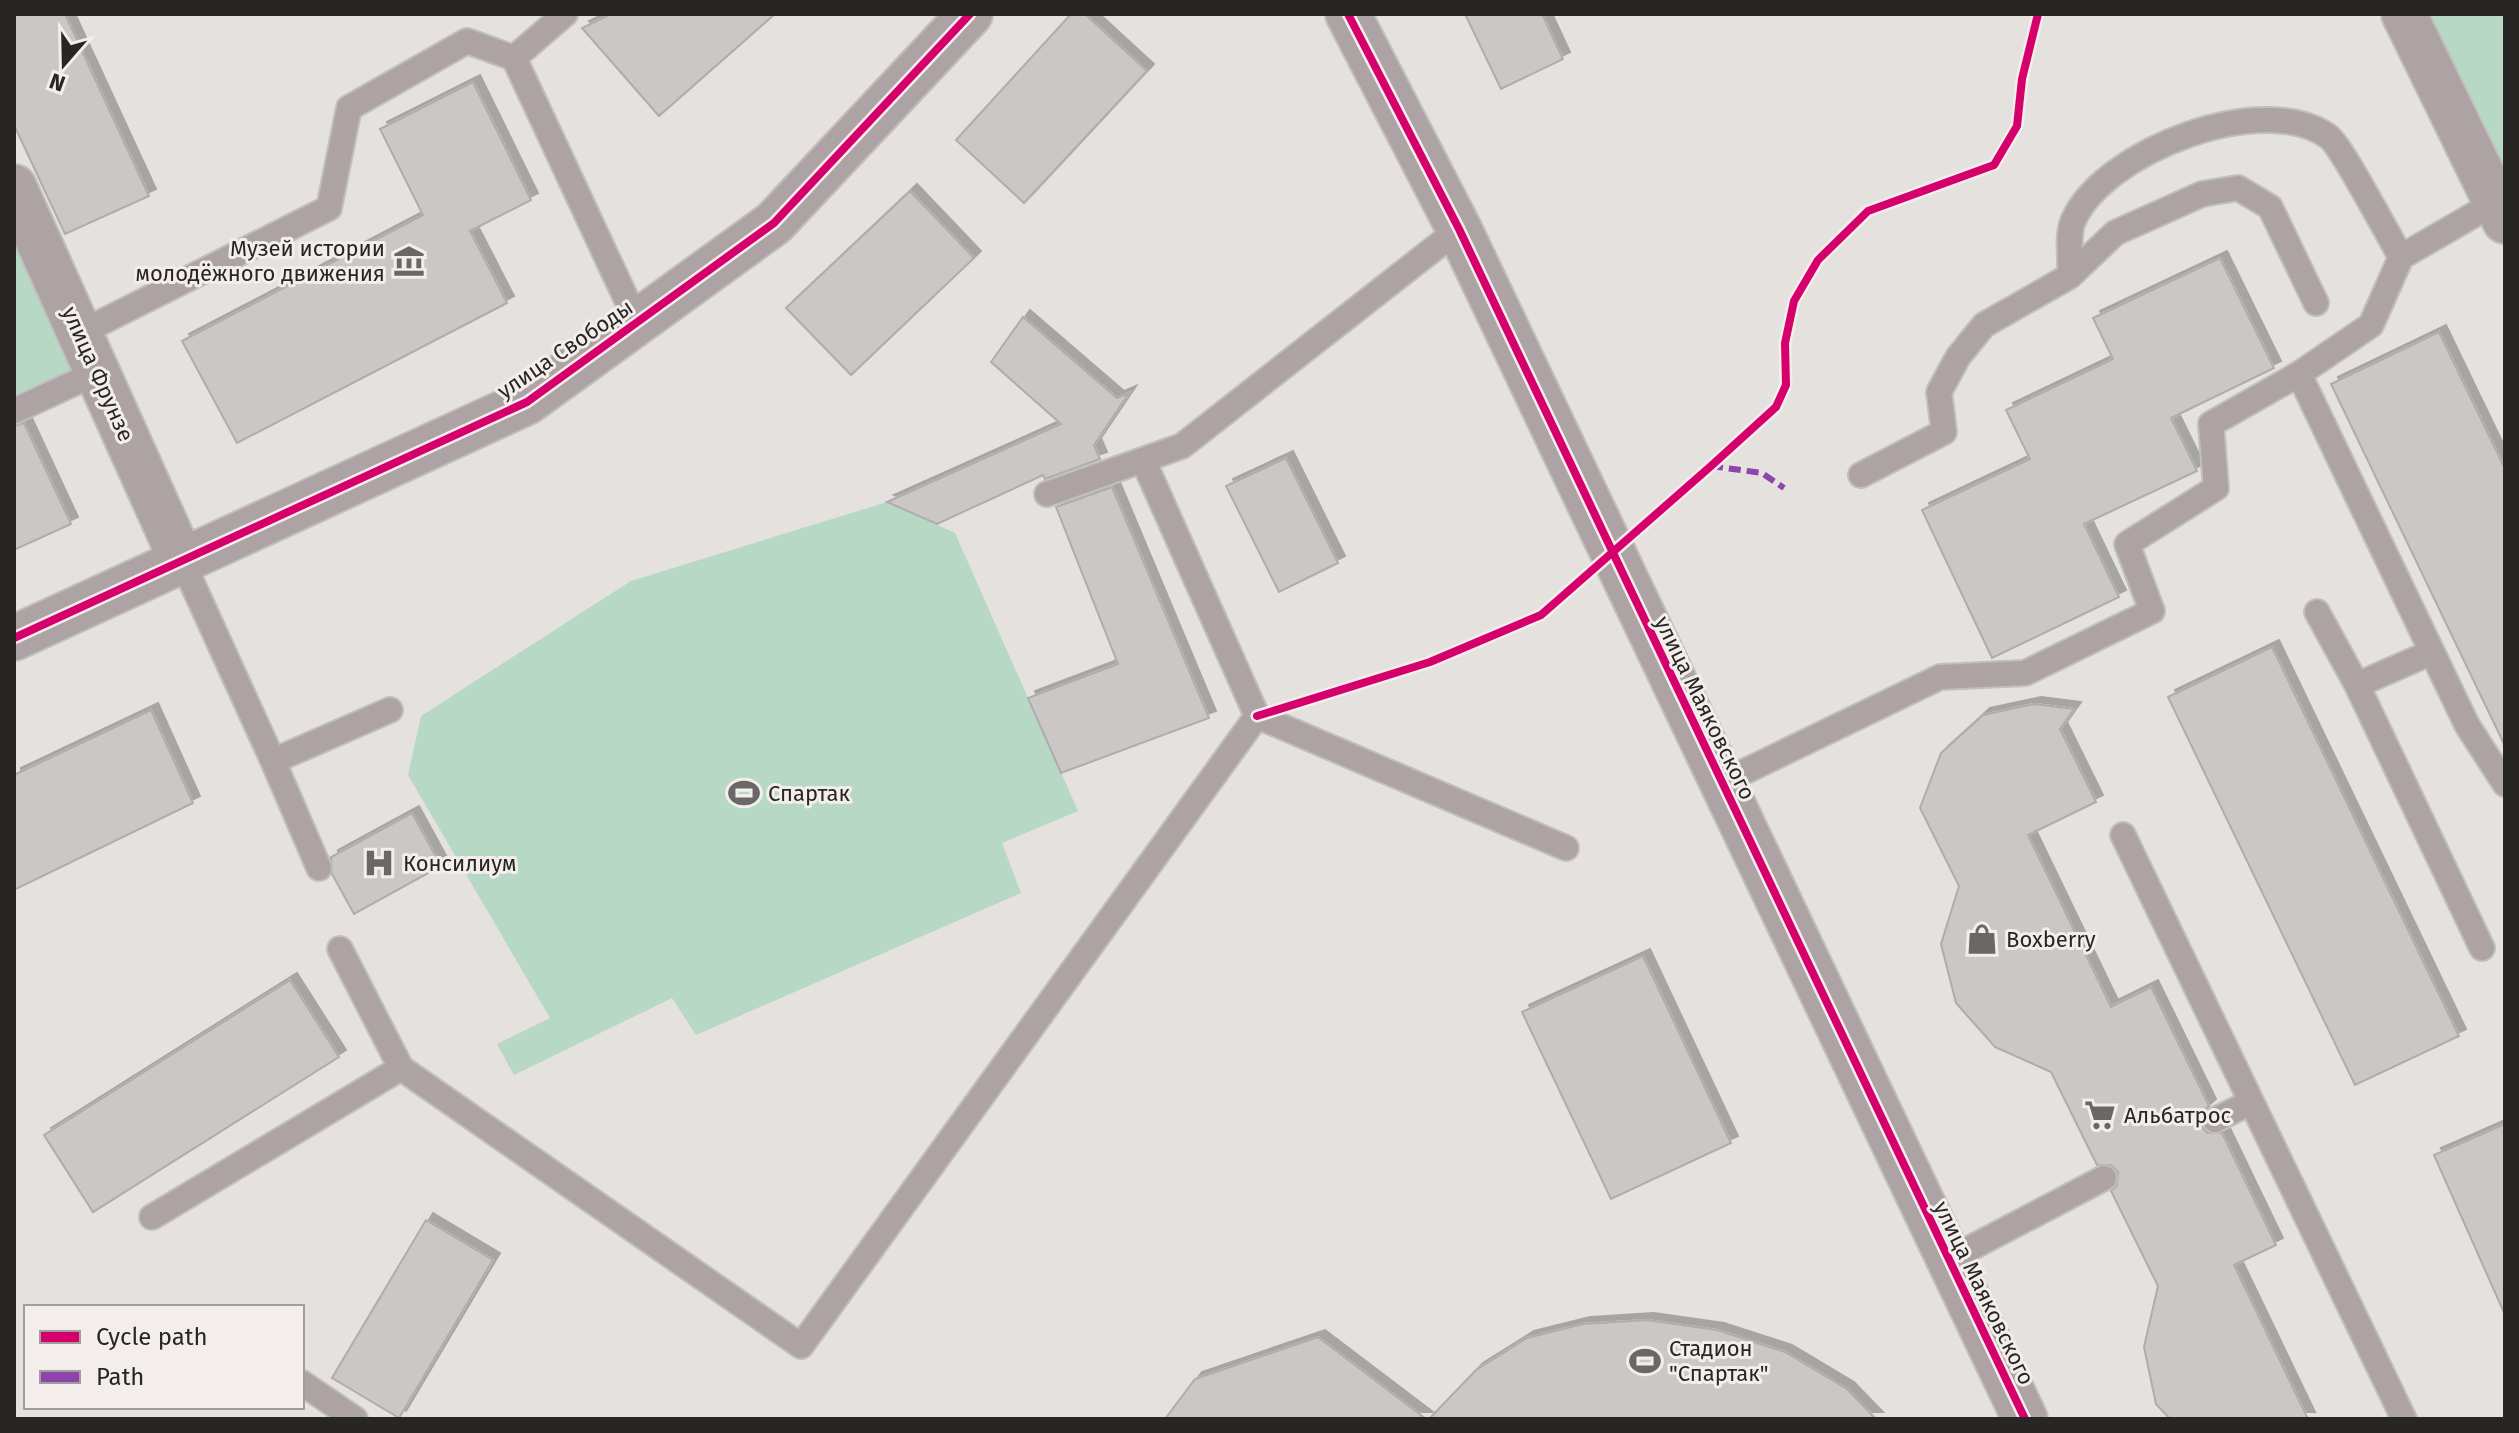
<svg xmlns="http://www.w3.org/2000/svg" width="2519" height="1433" viewBox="0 0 2519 1433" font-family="'Fira Sans',sans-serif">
<defs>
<filter id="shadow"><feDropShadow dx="7" dy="-7" stdDeviation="0" flood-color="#0004"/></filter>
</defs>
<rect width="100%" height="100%" fill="#e4e1df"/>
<path fill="#b6d8c4" d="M 2421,14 L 2505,14 L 2505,181 Z
M 14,240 L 77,377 L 14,406 Z
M 887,502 L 955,533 L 1078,811 L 1002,843 L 1021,893 L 696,1035 L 672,998 L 514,1075 L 497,1044 L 550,1018 L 408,775 L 421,716 L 631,581 Z"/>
<path fill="#cac7c6" stroke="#afacab" stroke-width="2" filter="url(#shadow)" d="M 14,14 L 65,14 L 149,196 L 65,234 L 14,125 Z
M 611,14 L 775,14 L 659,116 L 582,28 Z
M 1071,14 L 1085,14 L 1147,71 L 1024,203 L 956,140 Z
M 1465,14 L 1542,14 L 1563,59 L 1501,89 Z
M 473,82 L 531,200 L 470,231 L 507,303 L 237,443 L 182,341 L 423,215 L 380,129 Z
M 910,191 L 974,258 L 851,375 L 786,308 Z
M 2220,258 L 2274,368 L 2171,418 L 2197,471 L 2084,524 L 2119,597 L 1992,658 L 1922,510 L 2030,459 L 2006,410 L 2113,359 L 2093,318 Z
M 1023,317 L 1117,398 L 1129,393 L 1094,445 L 1100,459 L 1045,479 L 1043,475 L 937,524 L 887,502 L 1061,424 L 991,362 Z
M 2439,332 L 2505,469 L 2505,746 L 2331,384 Z
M 24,423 L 71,524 L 14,550 L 14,426 Z
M 1286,458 L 1338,563 L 1279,592 L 1226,486 Z
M 1112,487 L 1209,718 L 1061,773 L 1028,698 L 1118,664 L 1056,507 Z
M 2272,647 L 2459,1036 L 2355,1085 L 2168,697 Z
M 2034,704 L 2074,709 L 2060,729 L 2096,802 L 2028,835 L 2111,1007 L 2151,987 L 2209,1106 L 2202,1112 L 2201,1126 L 2207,1133 L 2222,1133 L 2276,1245 L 2234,1265 L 2308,1419 L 2170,1419 L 2156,1404 L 2144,1347 L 2158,1286 L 2111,1191 L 2117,1185 L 2118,1172 L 2111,1165 L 2097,1165 L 2051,1072 L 1995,1047 L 1956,1003 L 1941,944 L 1959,886 L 1920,808 L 1941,753 L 1983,715 Z
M 151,710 L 193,803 L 14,890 L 14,775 Z
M 412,813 L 441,866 L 354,914 L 332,874 L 331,857 Z
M 1643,956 L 1731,1143 L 1611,1199 L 1522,1012 Z
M 290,980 L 339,1057 L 93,1212 L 44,1135 Z
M 2505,1124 L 2505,1315 L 2434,1155 Z
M 426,1220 L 493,1260 L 399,1418 L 332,1378 Z
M 1647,1320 L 1717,1330 L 1785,1352 L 1847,1389 L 1876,1419 L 1429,1419 L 1476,1370 L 1527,1338 L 1583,1324 Z
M 1318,1337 L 1426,1419 L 1165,1419 L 1195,1379 Z"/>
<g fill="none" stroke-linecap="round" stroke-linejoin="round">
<defs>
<path id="service" d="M 565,14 L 514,58 L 637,322
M 2496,202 L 2401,257 L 2371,325 L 2299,374 L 2467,725 L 2505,784
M 2070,276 L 2115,233 L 2202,194 L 2238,188 L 2270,207 L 2316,303
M 80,333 L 329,208 L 349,108 L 467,41 L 514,58
M 14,411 L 98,372
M 1143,460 L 1257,716 L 1566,848
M 1861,475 L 1944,432 L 1939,392 L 1958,357 L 1984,325 L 2070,276 C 2071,260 2067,235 2073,221 C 2103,151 2264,89 2329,137 C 2342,147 2389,237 2401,257
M 1047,494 L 1182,446 L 1459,229
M 182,561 L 273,761 L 390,710
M 2317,612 L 2357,685 L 2432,652
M 2357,685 L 2482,948
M 273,761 L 319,868
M 1721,783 L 1940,677 L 2025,673 L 2152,611 L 2127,544 L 2216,488 L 2211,424 L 2299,374
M 2123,835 L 2404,1419
M 340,949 L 401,1068 L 801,1346 L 1257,716
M 2215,1120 L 2251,1102
M 152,1217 L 401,1068
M 1948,1260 L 2104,1178
M 302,1383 L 355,1419"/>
<path id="minor" d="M 2404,14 L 2505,221
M 14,187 L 182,561"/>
<path id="tertiary" d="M 1348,14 L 1459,229 L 2025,1419
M 14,638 L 527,402 L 774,223 L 970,14"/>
</defs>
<use href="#service" stroke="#c1bfbe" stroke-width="28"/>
<use href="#minor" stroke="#c1bfbe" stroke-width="48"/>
<use href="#tertiary" stroke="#c1bfbe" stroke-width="48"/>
<use href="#service" stroke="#ada3a4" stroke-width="24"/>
<use href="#minor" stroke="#ada3a4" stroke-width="44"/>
<use href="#tertiary" stroke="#ada3a4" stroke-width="44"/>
<path stroke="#8e44ad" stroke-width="6" stroke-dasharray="12 6" stroke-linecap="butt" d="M 1711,466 L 1762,473 L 1784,488"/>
<defs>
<path id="cycleway" d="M 1348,14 L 1459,229 L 2025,1419
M 14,638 L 527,402 L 774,223 L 970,14
M 1257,716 L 1430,662 L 1541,615 L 1711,466 L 1776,407 L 1786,385 L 1785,343 L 1794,301 L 1818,260 L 1868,211 L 1994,165 L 2017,126 L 2022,79 L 2038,14"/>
</defs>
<use href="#cycleway" stroke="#f3eeeb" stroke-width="13"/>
<use href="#cycleway" stroke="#d6006c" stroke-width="8"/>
</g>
<defs>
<symbol id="museum-bare" viewBox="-9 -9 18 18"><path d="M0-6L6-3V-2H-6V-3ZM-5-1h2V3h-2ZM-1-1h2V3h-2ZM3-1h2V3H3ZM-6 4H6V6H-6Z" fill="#6a6766" stroke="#f3eeeb" stroke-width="2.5" paint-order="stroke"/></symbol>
<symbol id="stadium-bare" viewBox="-9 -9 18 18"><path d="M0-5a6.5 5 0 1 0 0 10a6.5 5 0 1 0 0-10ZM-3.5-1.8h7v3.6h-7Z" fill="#6a6766" stroke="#f3eeeb" stroke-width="2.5" paint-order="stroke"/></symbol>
<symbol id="hospital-bare" viewBox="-9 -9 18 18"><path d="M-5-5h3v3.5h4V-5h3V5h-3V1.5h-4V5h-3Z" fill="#6a6766" stroke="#f3eeeb" stroke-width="2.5" paint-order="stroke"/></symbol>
<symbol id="shop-bare" viewBox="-9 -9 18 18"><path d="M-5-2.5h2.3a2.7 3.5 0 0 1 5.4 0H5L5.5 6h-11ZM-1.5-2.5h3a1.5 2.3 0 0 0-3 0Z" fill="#6a6766" stroke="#f3eeeb" stroke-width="2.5" paint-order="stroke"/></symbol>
<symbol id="supermarket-bare" viewBox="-9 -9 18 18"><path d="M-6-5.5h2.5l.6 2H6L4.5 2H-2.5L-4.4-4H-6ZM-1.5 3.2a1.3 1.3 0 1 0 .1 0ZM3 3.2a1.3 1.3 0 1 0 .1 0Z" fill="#6a6766" stroke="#f3eeeb" stroke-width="2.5" paint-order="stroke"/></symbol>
</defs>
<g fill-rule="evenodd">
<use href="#museum-bare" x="387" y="239" width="44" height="44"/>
<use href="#stadium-bare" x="722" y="771" width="44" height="44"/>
<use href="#hospital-bare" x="357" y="841" width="44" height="44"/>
<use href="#shop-bare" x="1960" y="917" width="44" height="44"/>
<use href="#supermarket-bare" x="2078" y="1093" width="44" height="44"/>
<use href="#stadium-bare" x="1623" y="1339" width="44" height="44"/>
</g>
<g text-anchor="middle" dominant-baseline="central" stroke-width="6" stroke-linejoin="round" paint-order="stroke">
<g font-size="22" fill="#282625" stroke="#f3eeeb" text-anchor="start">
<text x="385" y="248" text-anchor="end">Музей истории<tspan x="385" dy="25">молодёжного движения</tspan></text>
<text x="768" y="793">Спартак</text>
<text x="403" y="863">Консилиум</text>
<text x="2006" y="939">Boxberry</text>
<text x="2124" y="1115">Альбатрос</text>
<text x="1669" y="1348">Стадион<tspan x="1669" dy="25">"Спартак"</tspan></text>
</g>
<g font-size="22" fill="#282625" stroke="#f3eeeb">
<text transform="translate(565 349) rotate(-34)">улица Свободы</text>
<text transform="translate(98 374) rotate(66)">улица Фрунзе</text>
<text transform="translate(1705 708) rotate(64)">улица Маяковского</text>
<text transform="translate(1984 1293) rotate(64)">улица Маяковского</text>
</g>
</g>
<rect width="2519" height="1433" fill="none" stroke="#282625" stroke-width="32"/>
<rect x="24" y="1305" width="280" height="104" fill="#f3eeeb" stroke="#a29e9c" stroke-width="2"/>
<rect x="40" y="1331" width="40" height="12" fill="#d6006c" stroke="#a29e9c" stroke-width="2"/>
<text x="96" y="1345" font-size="24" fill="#282625">Cycle path</text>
<rect x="40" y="1371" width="40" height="12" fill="#8e44ad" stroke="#a29e9c" stroke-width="2"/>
<text x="96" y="1385" font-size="24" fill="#282625">Path</text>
<g transform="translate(64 64) rotate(200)" stroke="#f3eeeb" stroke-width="6" paint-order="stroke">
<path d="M0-6L14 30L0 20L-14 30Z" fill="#282625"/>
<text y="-12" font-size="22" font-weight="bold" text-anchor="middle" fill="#282625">N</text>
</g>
</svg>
